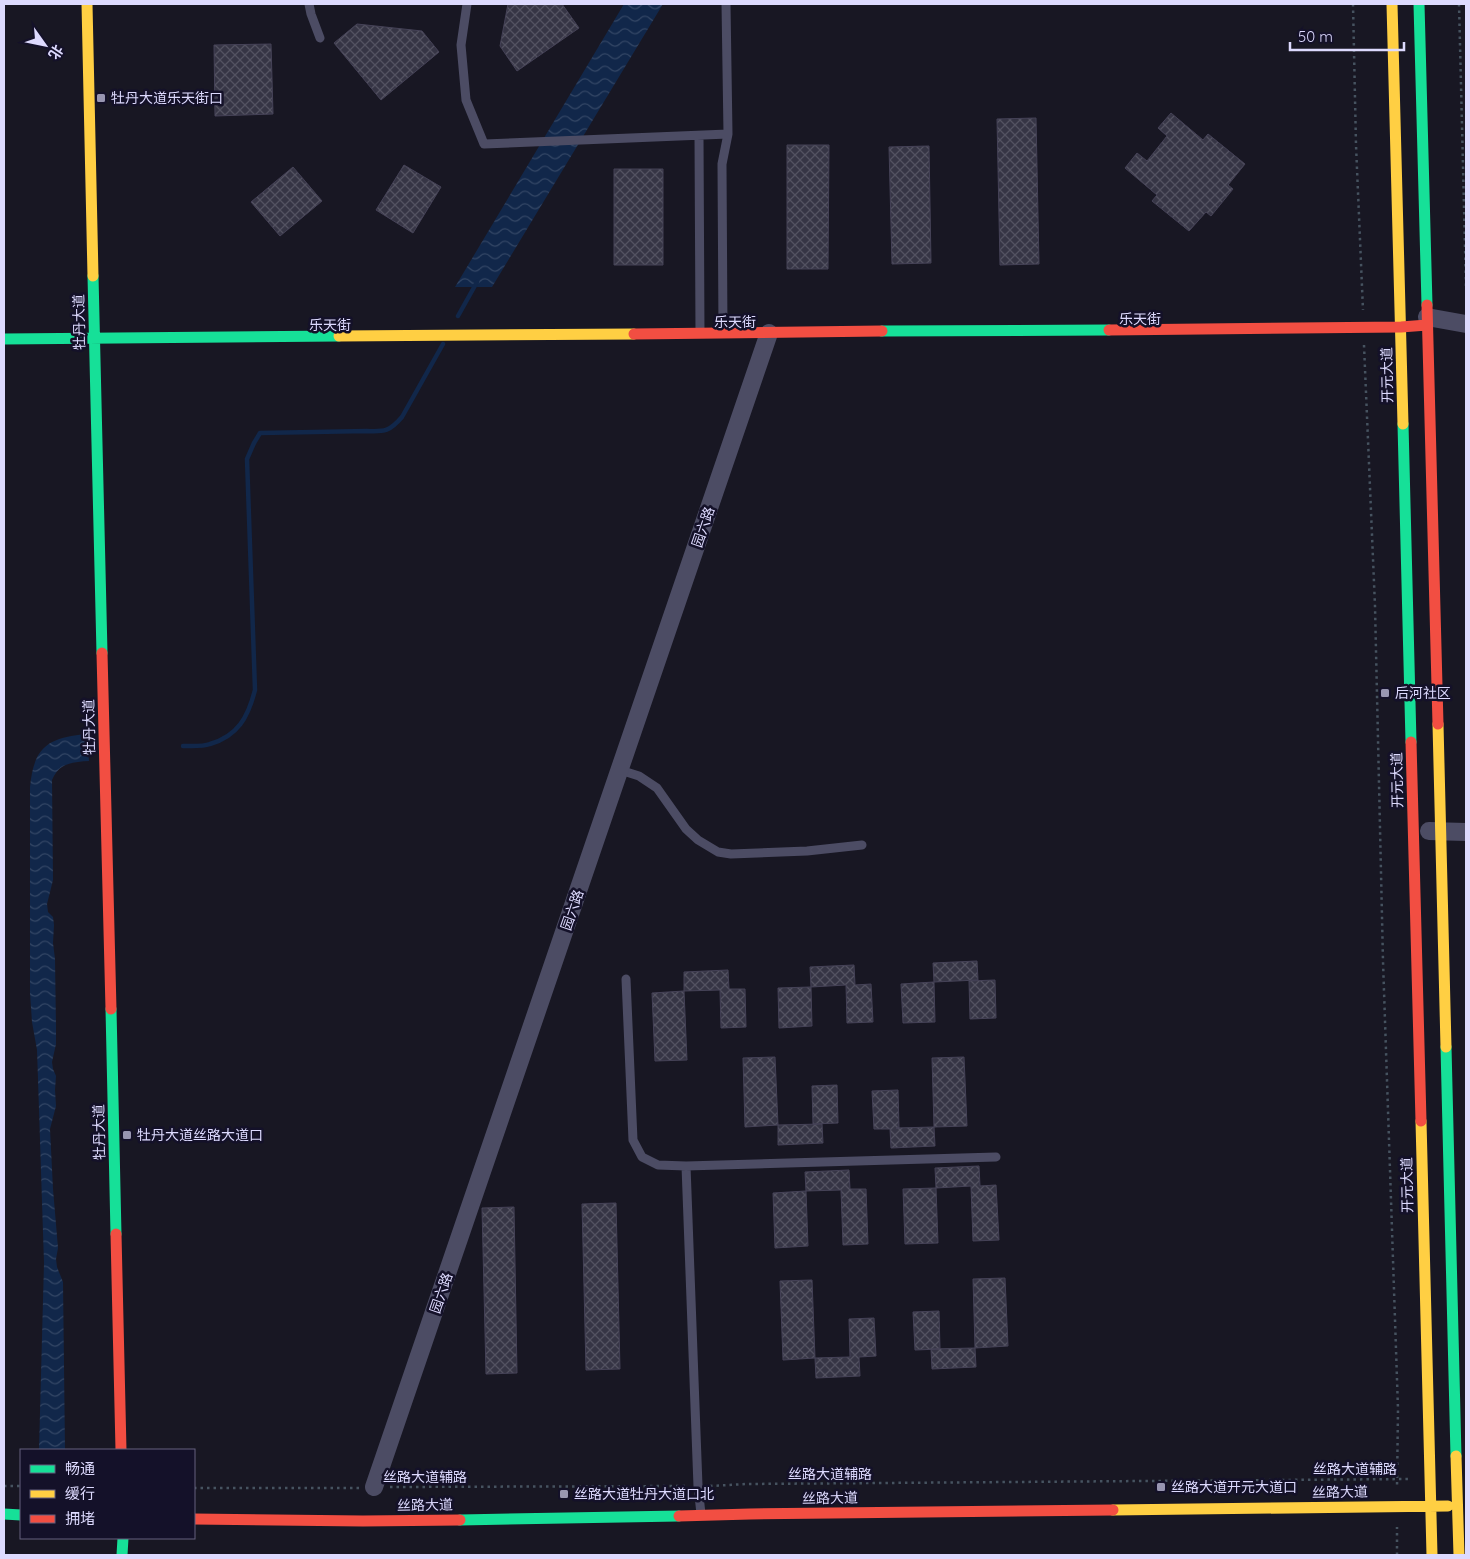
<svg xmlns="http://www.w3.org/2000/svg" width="1470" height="1559" viewBox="0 0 1470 1559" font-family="Quicksand,'Noto Sans SC',sans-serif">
<defs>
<pattern id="water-waves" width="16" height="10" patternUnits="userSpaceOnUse" patternTransform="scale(1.25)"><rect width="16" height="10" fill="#11274a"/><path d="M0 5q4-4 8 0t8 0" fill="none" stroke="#334665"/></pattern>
<pattern id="building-cross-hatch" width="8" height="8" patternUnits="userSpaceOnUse" patternTransform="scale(1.25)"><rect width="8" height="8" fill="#363545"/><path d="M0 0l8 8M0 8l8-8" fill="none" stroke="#535261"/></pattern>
</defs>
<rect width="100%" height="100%" fill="#181723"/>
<path fill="url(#water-waves)" d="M 624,4 L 663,4 L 492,287 L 455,287 Z
M 87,734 L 89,761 C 72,762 59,763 52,780 L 53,880 L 47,904 L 48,912 L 53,917 L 54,925 L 53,943 L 55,959 L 56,1027 L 56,1044 L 52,1062 L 53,1069 L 56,1076 L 55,1090 L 56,1106 L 50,1129 L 53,1189 L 58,1248 L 56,1259 L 57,1267 L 63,1282 L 65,1450 L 39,1450 L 44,1263 L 38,1079 L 37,1050 L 32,1022 L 30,993 L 30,787 C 34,747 47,738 87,734 Z"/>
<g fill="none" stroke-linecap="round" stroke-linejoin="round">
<path stroke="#11274a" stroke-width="4.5" d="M 458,316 L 477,282
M 183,746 C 191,746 202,747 210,744 C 238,736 248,717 255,690 L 247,459 L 254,443 L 260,433 L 367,431 C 385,432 390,431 402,417 L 443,344"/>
</g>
<path fill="url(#building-cross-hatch)" stroke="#454257" d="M 508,4 L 562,4 L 579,28 L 517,71 L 500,46 Z
M 357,24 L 422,31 L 439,52 L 381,100 L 334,43 Z
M 271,44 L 273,114 L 215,116 L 214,45 Z
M 1171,113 L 1203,140 L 1208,134 L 1245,164 L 1228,185 L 1233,189 L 1211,216 L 1206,212 L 1189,231 L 1152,201 L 1157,195 L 1125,168 L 1137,153 L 1147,161 L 1167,136 L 1158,128 Z
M 1036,118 L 1039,264 L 1000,265 L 997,119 Z
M 787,145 L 829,145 L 828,269 L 787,269 Z
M 929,146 L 931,263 L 892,264 L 889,147 Z
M 404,165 L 441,187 L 413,233 L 376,210 Z
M 293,167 L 322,201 L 280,236 L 251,202 Z
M 614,169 L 663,169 L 663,265 L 614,265 Z
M 977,961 L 978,980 L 934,982 L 933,963 Z
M 854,965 L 855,985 L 871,984 L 873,1022 L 847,1023 L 846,985 L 811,987 L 810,967 Z
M 728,970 L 729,989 L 745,989 L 746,1027 L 721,1028 L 720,990 L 684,991 L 684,972 Z
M 995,980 L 996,1018 L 970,1019 L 969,981 Z
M 934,982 L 935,1022 L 903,1023 L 901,984 Z
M 811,987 L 812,1026 L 779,1028 L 778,988 Z
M 684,991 L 687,1060 L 655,1061 L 652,993 Z
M 775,1057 L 778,1125 L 745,1127 L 743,1058 Z
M 964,1057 L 967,1126 L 934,1127 L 932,1058 Z
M 837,1085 L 838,1123 L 813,1124 L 812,1086 Z
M 898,1090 L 899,1128 L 896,1128 L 934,1127 L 935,1146 L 891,1148 L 890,1129 L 874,1129 L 872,1091 Z
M 822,1124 L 823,1143 L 778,1145 L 778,1125 Z
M 979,1166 L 980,1186 L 996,1185 L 999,1240 L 973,1241 L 971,1186 L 936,1188 L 935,1168 Z
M 849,1170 L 850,1189 L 866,1189 L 868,1244 L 843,1245 L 841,1190 L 806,1191 L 805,1172 Z
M 936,1188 L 938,1243 L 905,1244 L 903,1189 Z
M 806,1191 L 808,1246 L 775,1248 L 773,1193 Z
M 616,1203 L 620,1369 L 586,1370 L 582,1204 Z
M 514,1207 L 517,1373 L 486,1374 L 482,1208 Z
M 1005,1278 L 1008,1346 L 975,1348 L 973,1279 Z
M 812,1280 L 815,1358 L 783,1360 L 780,1281 Z
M 939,1311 L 940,1349 L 915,1350 L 913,1312 Z
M 874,1318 L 876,1356 L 859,1357 L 860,1376 L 816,1378 L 815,1358 L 850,1357 L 849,1319 Z
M 975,1348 L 976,1367 L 932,1369 L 931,1349 Z"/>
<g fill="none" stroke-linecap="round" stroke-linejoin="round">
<path stroke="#465360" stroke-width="2.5" stroke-dasharray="2.5 4" stroke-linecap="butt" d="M 1353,4 L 1356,145 L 1363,310
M 1459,4 L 1466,287
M 1364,345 L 1375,606 L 1383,961 L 1398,1409 L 1397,1487
M 4,1486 L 21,1486
M 710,1486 L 747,1484 L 1410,1479
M 390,1487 L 687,1486
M 194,1488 L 360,1488
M 1397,1555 L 1397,1527"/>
<path stroke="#4c4c64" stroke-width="9" d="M 309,4 L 311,14 L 320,38
M 467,4 L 461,45 L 466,100 L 484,144 L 728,134 L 726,4
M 699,136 L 700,333
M 723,331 L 722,164 L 728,134
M 620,770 L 639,776 L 657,788 L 686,829 L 698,840 L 718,852 L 731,854 L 807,851 L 862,845
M 626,979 L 633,1140 L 642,1157 L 658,1165 L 686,1166
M 701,1514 L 698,1486 L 686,1166 L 996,1157"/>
<path stroke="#4c4c64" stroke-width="18" d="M 1427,317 L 1466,324
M 1429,831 L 1466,832
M 374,1487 L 769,333"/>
<path stroke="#16e098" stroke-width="11" d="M 1419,4 L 1427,305
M 93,276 L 102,653
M 882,331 L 1109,330
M 4,339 L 339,336
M 1403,424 L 1411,742
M 111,1009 L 116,1234
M 1446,1047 L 1456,1456
M 4,1514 L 21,1515
M 460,1520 L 679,1516
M 122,1555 L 123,1538"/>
<path stroke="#ffcf43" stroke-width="11" d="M 87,4 L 93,276
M 1392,4 L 1403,424
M 339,336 L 634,334
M 1438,724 L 1446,1047
M 1421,1121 L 1432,1555
M 1456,1456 L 1459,1555
M 1113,1510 L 1448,1506"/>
<path stroke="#f24e42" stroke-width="11" d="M 1427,305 L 1438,724
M 1109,330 L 1401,327 L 1427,325
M 634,334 L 882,331
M 102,653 L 111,1009
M 1411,742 L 1421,1121
M 116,1234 L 121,1450
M 679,1516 L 750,1514 L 1113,1510
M 194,1519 L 363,1521 L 460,1520"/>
</g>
<g fill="#9896b1" stroke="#141129" stroke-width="2">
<rect x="96" y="93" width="10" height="10" rx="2.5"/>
<rect x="1380" y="688" width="10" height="10" rx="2.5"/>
<rect x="122" y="1130" width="10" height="10" rx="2.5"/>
<rect x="1156" y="1482" width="10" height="10" rx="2.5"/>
<rect x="559" y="1489" width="10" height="10" rx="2.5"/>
</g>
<g text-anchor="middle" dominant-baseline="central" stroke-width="5" stroke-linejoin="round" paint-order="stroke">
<g font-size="14" fill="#dddafe" stroke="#141129" text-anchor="start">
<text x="111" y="98">牡丹大道乐天街口</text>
<text x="1395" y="693">后河社区</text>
<text x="137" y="1135">牡丹大道丝路大道口</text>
<text x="1171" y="1487">丝路大道开元大道口</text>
<text x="574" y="1494">丝路大道牡丹大道口北</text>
</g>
<g font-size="14" fill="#dddafe" stroke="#141129">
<text x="1140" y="319">乐天街</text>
<text transform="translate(79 322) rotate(-91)">牡丹大道</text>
<text x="735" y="322">乐天街</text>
<text x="330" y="325">乐天街</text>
<text transform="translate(1387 375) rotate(-91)">开元大道</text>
<text transform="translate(703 527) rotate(-71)">园六路</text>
<text transform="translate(89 727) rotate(-91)">牡丹大道</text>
<text transform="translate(1397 780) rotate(-91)">开元大道</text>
<text transform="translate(572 910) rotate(-71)">园六路</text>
<text transform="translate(99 1132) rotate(-91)">牡丹大道</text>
<text transform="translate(1407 1185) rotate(-91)">开元大道</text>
<text transform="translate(441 1293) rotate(-71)">园六路</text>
<text x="1355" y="1469">丝路大道辅路</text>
<text x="830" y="1474">丝路大道辅路</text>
<text x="425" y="1477">丝路大道辅路</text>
<text transform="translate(1340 1492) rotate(-1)">丝路大道</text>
<text transform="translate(830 1498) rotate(-1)">丝路大道</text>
<text transform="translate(425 1505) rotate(-1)">丝路大道</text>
</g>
</g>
<rect width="1470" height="1559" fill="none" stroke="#dddafe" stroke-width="10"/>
<rect x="20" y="1449" width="175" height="90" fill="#141129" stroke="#64617e"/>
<rect x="30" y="1465" width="25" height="8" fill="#16e098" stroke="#64617e"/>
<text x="65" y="1474" font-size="15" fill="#dddafe">畅通</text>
<rect x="30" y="1490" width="25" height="8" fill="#ffcf43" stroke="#64617e"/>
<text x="65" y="1499" font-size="15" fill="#dddafe">缓行</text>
<rect x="30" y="1515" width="25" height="8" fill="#f24e42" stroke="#64617e"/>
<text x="65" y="1524" font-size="15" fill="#dddafe">拥堵</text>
<g transform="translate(45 45) rotate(123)" stroke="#141129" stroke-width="4" paint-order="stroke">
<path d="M0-4L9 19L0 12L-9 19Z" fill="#dddafe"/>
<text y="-8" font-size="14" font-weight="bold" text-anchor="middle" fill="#dddafe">北</text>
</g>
<path d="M1290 42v8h114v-8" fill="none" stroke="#dddafe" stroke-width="2.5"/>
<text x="1298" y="42" font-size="15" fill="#dddafe" stroke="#141129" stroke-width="4" paint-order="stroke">50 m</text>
</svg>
